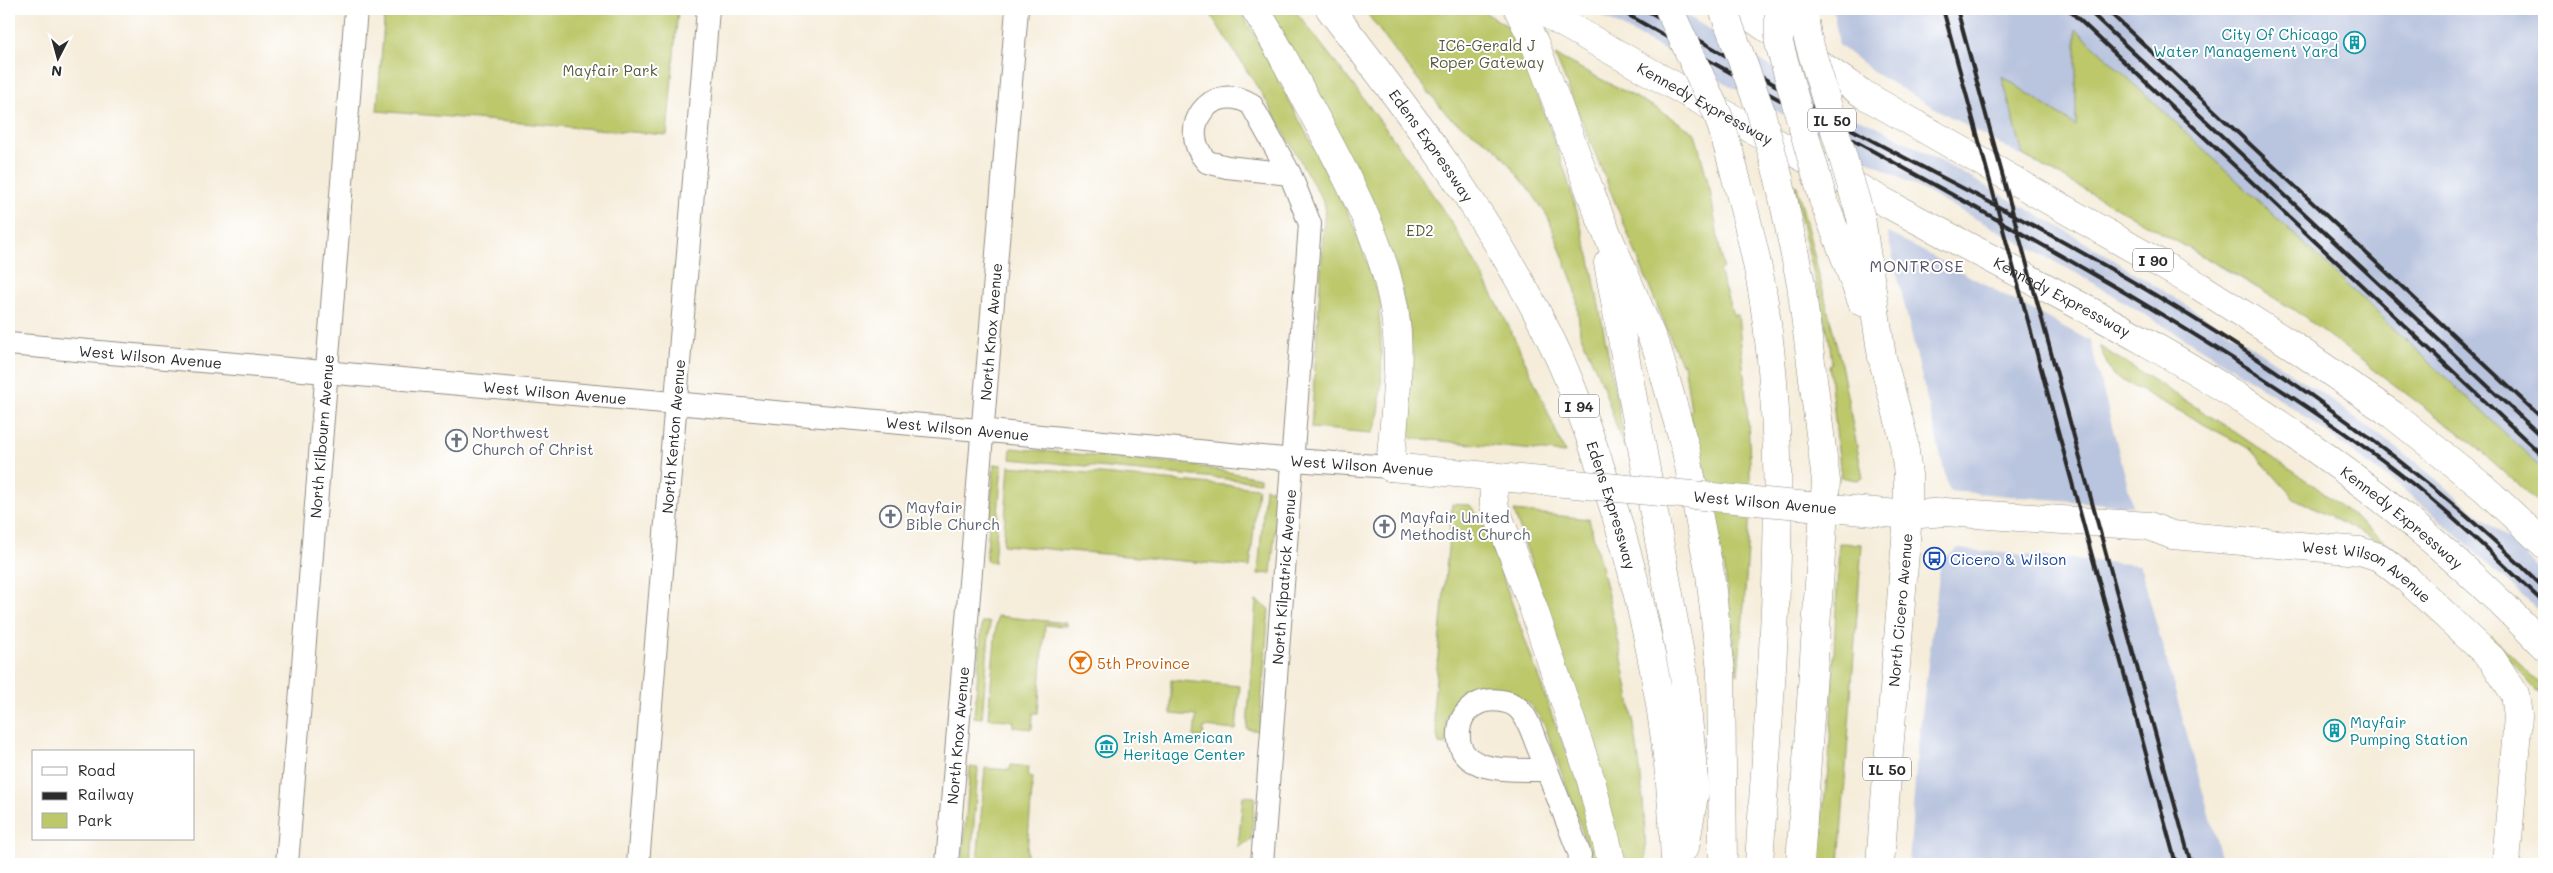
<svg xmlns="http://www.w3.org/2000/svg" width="2553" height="873" viewBox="0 0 2553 873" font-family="Mali,sans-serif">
<rect width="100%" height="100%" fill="#fff"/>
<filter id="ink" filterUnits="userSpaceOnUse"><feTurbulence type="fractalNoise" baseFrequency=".02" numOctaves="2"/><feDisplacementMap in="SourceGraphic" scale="10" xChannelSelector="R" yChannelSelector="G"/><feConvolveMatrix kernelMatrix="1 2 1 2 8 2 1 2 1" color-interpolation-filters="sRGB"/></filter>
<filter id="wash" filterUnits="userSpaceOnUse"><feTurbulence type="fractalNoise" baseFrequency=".0096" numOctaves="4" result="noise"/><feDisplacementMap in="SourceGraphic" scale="20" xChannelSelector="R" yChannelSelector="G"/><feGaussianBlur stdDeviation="1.12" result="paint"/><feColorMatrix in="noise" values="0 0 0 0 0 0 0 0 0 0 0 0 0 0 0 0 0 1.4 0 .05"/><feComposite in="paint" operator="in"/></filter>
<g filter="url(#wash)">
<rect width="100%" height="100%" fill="#f5ecd9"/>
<path fill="#b9c4de" d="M 1589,9 L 1676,9 L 1855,118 L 1873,124 L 2065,230 L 2236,336 L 2330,399 L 2413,460 L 2510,541 L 2544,573 L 2544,616 L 2459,537 L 2404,490 L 2292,407 L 2220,360 L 2085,278 Z
M 1833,9 L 2544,9 L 2544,508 L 2471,442 L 2294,310 L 2098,196 L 1966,126 L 1878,75 L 1839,45 Z
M 1887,232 L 2090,341 L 2133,506 L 1949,491 Z
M 1957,549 L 2140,565 L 2223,864 L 1909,864 L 1917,753 L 1941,561 Z"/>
<path fill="#bcc86a" stroke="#747a4a" d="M 385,9 L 678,9 L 667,135 L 377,111 Z
M 1207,9 L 1239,9 L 1255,35 L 1355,227 L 1382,308 L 1379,312 C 1381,337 1386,414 1372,433 L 1311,428 L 1325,205 L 1267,102 Z
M 1267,9 L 1294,9 C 1345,75 1397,140 1443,210 C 1493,286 1530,369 1565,453 L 1411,438 L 1407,429 L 1411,335 L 1396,265 Z
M 1364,9 L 1479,9 L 1514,30 L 1565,171 L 1590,259 L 1626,448 L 1623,446 L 1603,386 L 1580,333 L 1576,291 L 1548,217 L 1532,193 L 1495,147 L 1449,117 L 1393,49 Z
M 2076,29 L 2544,470 L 2544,508 L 2471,442 L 2294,310 L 2233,273 L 2023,155 L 2002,76 L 2076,126 Z
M 1555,55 L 1656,108 L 1695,133 L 1710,190 L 1723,268 L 1719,271 L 1733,315 L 1738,315 C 1743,366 1749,416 1750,466 C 1751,536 1744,605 1738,675 L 1737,675 L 1724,564 L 1720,564 L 1704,470 L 1688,411 L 1691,410 L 1684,363 L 1681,364 Z
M 1793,186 L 1797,186 L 1840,359 L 1863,478 L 1856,480 L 1841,477 L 1829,365 L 1832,363 L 1829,338 Z
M 2099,346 L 2229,428 L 2316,487 L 2398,552 L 2294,498 L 2250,449 L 2112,375 Z
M 1011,448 L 1186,464 L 1260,478 L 1260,482 L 1010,459 Z
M 994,464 L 1002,465 L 994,563 L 986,560 Z
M 1009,466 L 1258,488 L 1250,567 L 1003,545 Z
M 1265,488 L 1279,490 L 1271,573 L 1258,574 Z
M 1452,504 L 1470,505 L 1483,522 L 1554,721 L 1592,815 L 1600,864 L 1588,864 L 1589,851 L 1544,723 L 1529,704 L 1511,694 L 1484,689 L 1465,697 L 1446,717 L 1447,745 L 1439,744 L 1433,711 Z
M 1514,511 L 1589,519 C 1618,632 1645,746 1646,864 L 1623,864 L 1587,731 Z
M 1839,543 L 1862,544 L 1839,864 L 1816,864 L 1829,762 Z
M 1256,601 L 1269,609 L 1259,731 L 1247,729 Z
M 997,616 L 1066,623 L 1066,626 L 1045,625 L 1038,713 L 1033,713 L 1032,729 L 1013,727 L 1014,721 L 988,718 Z
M 982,622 L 990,622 L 982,718 L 974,717 Z
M 2491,635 L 2544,687 L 2544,699 L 2490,639 Z
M 1171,680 L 1240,686 L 1236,730 L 1204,727 L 1203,737 L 1194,737 L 1196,716 L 1171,714 Z
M 1011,765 L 1029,767 L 1028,777 L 1033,778 L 1026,864 L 977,864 L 985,768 L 1010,770 Z
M 970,767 L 978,768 L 971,864 L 962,863 Z
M 1243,796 L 1255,797 L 1251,840 L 1238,847 Z"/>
</g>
<g filter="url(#ink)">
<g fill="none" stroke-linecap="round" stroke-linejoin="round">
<defs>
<g id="street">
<path id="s1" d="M 9,344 L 957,428 L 1294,460 L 1390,467"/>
<path d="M 1547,770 C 1515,769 1449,777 1460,725 C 1462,715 1470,707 1479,703 C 1490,698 1509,700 1518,708 C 1528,717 1532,733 1537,745 C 1552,782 1566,819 1580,855 L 1579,864"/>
<path id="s2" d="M 287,864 L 356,9"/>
<path id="s3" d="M 638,864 L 708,9"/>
<path id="s4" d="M 947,864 L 1017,9"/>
<path id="s5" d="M 1262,864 L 1310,224 L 1290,174 L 1251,104 C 1211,80 1175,128 1207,162 L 1227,167 L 1290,174"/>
</g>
<g id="secondary">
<path d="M 1390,467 L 1543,481"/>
<path id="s6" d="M 1809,506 L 1908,515 L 1945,512 L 2149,526 L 2172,535 L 2360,551 L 2379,557 L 2407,579 L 2492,659 L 2515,694 L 2518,716 L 2506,864"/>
</g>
<path id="primary" d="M 1823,199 L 1862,302
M 1861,218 L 1882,357 L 1903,436 L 1908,475 L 1908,515 L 1880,864"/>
<g id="highway">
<path d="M 1255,9 C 1277,43 1295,79 1314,115 C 1347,176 1389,253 1396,323 C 1401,370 1394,419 1390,467"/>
<path id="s7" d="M 1330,9 C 1409,111 1488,214 1546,330 C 1567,371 1582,414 1597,457 C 1643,589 1671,725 1675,864"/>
<path d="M 1518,9 L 1535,44 L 1599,215 L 1658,352 L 1686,451 L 1710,574 L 1721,671 L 1723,864"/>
<path id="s8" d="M 1538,9 C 1658,77 1779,145 1901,211 C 2033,282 2169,347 2292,433 C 2383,495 2468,567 2544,646"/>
<path d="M 1739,9 L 1863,94 L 2199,286 L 2293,346 L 2393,415 L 2484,488 L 2544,544"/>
<path d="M 1729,151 C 1742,201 1756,251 1764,302 C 1792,488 1770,678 1759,864"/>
<path d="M 1779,179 L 1801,284 L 1826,481 L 1800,864"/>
<path d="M 1608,263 L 1684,676 L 1695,790 L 1685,847"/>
<path d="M 1493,476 L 1494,505 L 1533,607 L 1591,780 L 1612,864"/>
</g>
</defs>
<use href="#street" stroke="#908c82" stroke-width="24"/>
<use href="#secondary" stroke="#908c82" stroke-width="29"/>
<use href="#primary" stroke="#908c82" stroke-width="29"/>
<use href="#highway" stroke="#908c82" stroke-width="29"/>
<use href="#street" stroke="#fff" stroke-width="22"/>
<use href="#secondary" stroke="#fff" stroke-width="28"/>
<use href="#primary" stroke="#fff" stroke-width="28"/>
<use href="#highway" stroke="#fff" stroke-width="28"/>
<path stroke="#2b2b2b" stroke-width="4" d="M 1618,9 C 1873,157 2143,285 2382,460 C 2440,503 2492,554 2544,603
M 1644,9 C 1722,51 1796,100 1873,141 C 1933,173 1995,204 2054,237 C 2230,334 2401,446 2544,588
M 1943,9 L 2176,864
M 1957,9 L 2191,864
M 2068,9 L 2544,457
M 2087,9 L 2544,439
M 2106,9 L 2544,420"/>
<defs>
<path id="secondary-bridge" d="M 1543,481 L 1809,506"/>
<path id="primary-bridge" d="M 1779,9 L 1779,43 L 1823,199
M 1805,22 L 1807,36 L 1861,218"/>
<path id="highway-bridge" d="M 1669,9 L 1718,115 L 1729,151
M 1723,9 L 1760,109 L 1779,179"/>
</defs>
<use href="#secondary-bridge" stroke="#908c82" stroke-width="29" stroke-linecap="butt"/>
<use href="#primary-bridge" stroke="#908c82" stroke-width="29" stroke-linecap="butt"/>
<use href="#highway-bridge" stroke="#908c82" stroke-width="29" stroke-linecap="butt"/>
<use href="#secondary-bridge" stroke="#fff" stroke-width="28"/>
<use href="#primary-bridge" stroke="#fff" stroke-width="28"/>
<use href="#highway-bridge" stroke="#fff" stroke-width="28"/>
</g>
</g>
<defs>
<symbol id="building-ring" viewBox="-11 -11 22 22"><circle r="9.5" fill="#fff" stroke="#0f9aa8" stroke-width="1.5"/><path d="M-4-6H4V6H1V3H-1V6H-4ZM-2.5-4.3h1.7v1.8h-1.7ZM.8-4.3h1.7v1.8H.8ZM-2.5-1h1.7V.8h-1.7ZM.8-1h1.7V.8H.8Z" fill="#0f9aa8"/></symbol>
<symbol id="church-ring" viewBox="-11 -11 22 22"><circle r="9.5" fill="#fff" stroke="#6b7280" stroke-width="1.5"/><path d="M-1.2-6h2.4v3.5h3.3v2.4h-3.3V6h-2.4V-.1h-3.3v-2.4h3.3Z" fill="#6b7280"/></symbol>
<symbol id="bus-ring" viewBox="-11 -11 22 22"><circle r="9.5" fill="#fff" stroke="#1a4fb4" stroke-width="1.5"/><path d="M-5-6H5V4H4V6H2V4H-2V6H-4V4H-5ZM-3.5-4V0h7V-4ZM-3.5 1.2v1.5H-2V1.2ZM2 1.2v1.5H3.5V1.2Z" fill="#1a4fb4"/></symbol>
<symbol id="bar-ring" viewBox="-11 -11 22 22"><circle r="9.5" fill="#fff" stroke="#e8710a" stroke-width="1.5"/><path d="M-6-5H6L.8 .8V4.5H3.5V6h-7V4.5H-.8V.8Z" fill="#e8710a"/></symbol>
<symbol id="museum-ring" viewBox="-11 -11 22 22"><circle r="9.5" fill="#fff" stroke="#0f9aa8" stroke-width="1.5"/><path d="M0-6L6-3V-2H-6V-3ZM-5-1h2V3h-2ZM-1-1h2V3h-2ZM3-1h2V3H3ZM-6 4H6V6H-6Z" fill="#0f9aa8"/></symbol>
</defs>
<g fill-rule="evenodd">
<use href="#building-ring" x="2342" y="30" width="25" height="25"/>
<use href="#church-ring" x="444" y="428" width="25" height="25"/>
<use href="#church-ring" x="878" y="504" width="25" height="25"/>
<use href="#church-ring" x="1372" y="514" width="25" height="25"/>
<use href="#bus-ring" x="1922" y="546" width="25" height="25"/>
<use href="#bar-ring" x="1068" y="650" width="25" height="25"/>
<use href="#building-ring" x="2322" y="718" width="25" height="25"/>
<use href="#museum-ring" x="1094" y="734" width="25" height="25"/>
</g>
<g text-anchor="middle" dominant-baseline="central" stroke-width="4" stroke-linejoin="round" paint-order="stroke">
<g fill="#fff" stroke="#6b6b6b" stroke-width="1">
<rect x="1808" y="108.5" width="48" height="23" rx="4"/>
<rect x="2133" y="248.5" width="40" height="23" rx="4"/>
<rect x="1559" y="394.5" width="40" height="23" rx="4"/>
<rect x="1863" y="757.5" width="48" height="23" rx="4"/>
</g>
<g font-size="14" font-weight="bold" fill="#2b2b2b">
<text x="1832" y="120">IL 50</text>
<text x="2153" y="260">I 90</text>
<text x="1579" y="406">I 94</text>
<text x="1887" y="769">IL 50</text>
</g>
<g font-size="15" fill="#0d838f" stroke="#fff" text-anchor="start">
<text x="2338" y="34" text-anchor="end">City Of Chicago<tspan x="2338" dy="17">Water Management Yard</tspan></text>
<text x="2350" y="722">Mayfair<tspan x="2350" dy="17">Pumping Station</tspan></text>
<text x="1123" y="737">Irish American<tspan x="1123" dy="17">Heritage Center</tspan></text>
</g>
<g font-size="15" fill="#565a3e" stroke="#fff">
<text x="1487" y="45">IC6-Gerald J<tspan x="1487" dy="17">Roper Gateway</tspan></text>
<text x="610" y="70">Mayfair Park</text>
<text x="1420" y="230">ED2</text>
</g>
<g font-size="15" fill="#2b2b2b" stroke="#fff">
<text stroke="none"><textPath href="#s8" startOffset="192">Kennedy Expressway</textPath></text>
<text stroke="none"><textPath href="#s7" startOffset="170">Edens Expressway</textPath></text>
<text stroke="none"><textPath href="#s8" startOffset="598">Kennedy Expressway</textPath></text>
<text stroke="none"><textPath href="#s4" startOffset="534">North Knox Avenue</textPath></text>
<text stroke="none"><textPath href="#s1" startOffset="142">West Wilson Avenue</textPath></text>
<text stroke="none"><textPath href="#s1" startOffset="548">West Wilson Avenue</textPath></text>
<text stroke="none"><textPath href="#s1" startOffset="952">West Wilson Avenue</textPath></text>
<text stroke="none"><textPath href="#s3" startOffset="429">North Kenton Avenue</textPath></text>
<text stroke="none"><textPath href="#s2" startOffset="429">North Kilbourn Avenue</textPath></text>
<text transform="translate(1362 465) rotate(4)">West Wilson Avenue</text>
<text transform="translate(1765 502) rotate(5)">West Wilson Avenue</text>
<text stroke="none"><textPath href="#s7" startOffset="575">Edens Expressway</textPath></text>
<text stroke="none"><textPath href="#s8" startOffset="1004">Kennedy Expressway</textPath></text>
<text stroke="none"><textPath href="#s6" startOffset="568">West Wilson Avenue</textPath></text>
<text stroke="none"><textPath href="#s5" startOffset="288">North Kilpatrick Avenue</textPath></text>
<text transform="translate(1900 610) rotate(-85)">North Cicero Avenue</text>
<text stroke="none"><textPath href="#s4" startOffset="129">North Knox Avenue</textPath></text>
</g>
<g font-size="15" fill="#5b616d" stroke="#fff" text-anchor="start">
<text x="472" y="432">Northwest<tspan x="472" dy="17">Church of Christ</tspan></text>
<text x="906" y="507">Mayfair<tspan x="906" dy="17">Bible Church</tspan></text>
<text x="1400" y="517">Mayfair United<tspan x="1400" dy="17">Methodist Church</tspan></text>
</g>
<g font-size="15" fill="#164399" stroke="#fff" text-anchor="start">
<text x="1950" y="559">Cicero &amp; Wilson</text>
</g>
<g font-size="15" fill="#c56008" stroke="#fff" text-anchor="start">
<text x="1097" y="663">5th Province</text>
</g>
<g font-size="16" letter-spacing="1" fill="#575467" stroke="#fff">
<text x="1917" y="265">MONTROSE</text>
</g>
</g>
<rect width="2553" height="873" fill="none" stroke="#fff" stroke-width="30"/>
<rect x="32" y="750" width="162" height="90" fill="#ffffff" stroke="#aaaaaa"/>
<rect x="42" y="767" width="25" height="8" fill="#ffffff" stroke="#aaaaaa"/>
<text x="78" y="776" font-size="15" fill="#2b2b2b">Road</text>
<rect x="42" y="792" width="25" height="8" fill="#2b2b2b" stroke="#aaaaaa"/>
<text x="78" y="800" font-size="15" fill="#2b2b2b">Railway</text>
<rect x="42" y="813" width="25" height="15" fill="#bcc86a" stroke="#aaaaaa"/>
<text x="78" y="826" font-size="15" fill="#2b2b2b">Park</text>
<g transform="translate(58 58) rotate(186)" stroke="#ffffff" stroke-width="4" paint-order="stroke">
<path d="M0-4L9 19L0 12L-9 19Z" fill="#2b2b2b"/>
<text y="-8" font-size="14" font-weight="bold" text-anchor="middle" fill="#2b2b2b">N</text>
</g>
</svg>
